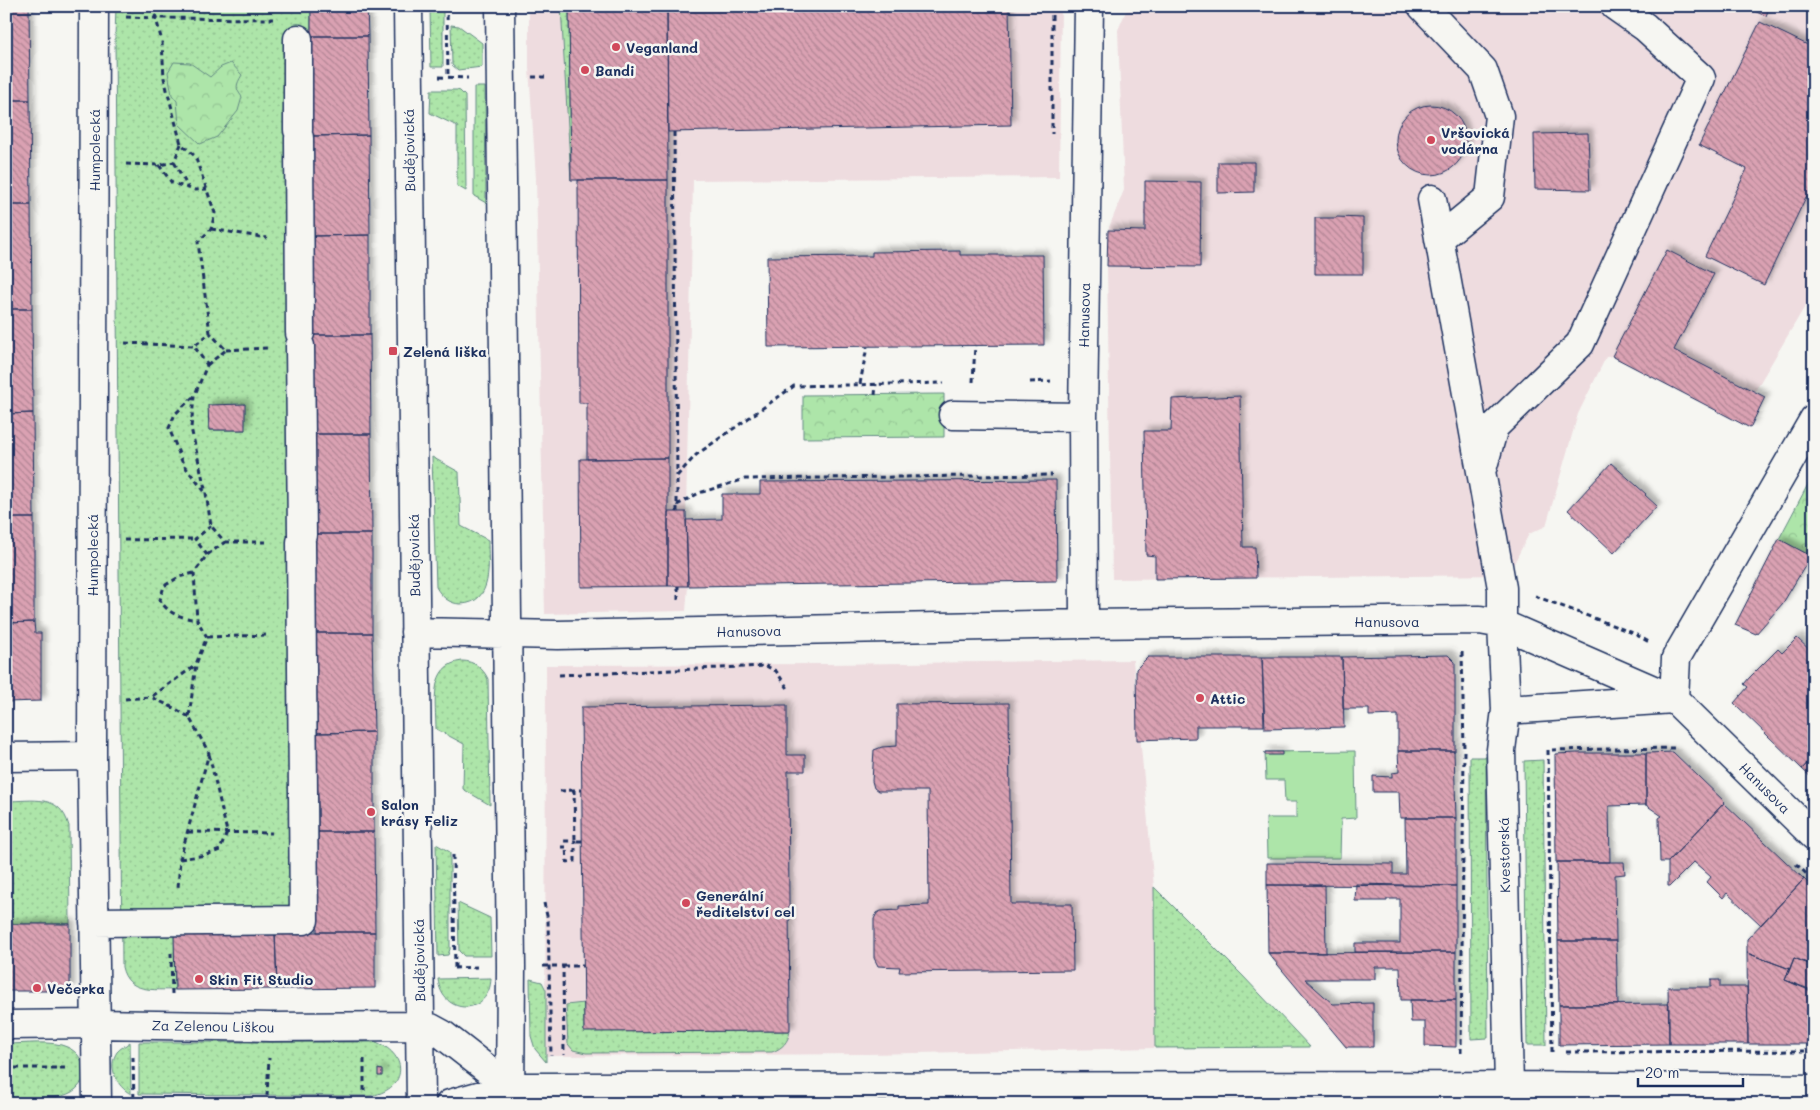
<svg xmlns="http://www.w3.org/2000/svg" width="1820" height="1110" viewBox="0 0 1820 1110" font-family="Mali,sans-serif">
<defs>
<pattern id="grass-dots" width="8" height="8" patternUnits="userSpaceOnUse" patternTransform="scale(1.25)"><rect width="8" height="8" fill="#ade5a9"/><path d="M2 2h.1M6 6h.1" fill="none" stroke="#94c594" stroke-width="1.8" stroke-linecap="round"/></pattern>
<pattern id="forest-crowns" width="20" height="18" patternUnits="userSpaceOnUse" patternTransform="scale(1.25)"><rect width="20" height="18" fill="#ade5a9"/><path d="M2 6a3 3 0 1 1 6 0M12 15a3 3 0 1 1 6 0" fill="none" stroke="#94c594"/></pattern>
<pattern id="building-back-hatch" width="6" height="6" patternUnits="userSpaceOnUse" patternTransform="scale(1.25)"><rect width="6" height="6" fill="#daa1b2"/><path d="M-1 5l2 2M0 0l6 6M5-1l2 2" fill="none" stroke="#b08494"/></pattern>
<filter id="shadow"><feDropShadow dx="4.5" dy="-4.5" stdDeviation="2.5" flood-color="#0004"/></filter>
</defs>
<rect width="100%" height="100%" fill="#f6f6f2"/>
<filter id="ink" filterUnits="userSpaceOnUse"><feTurbulence type="fractalNoise" baseFrequency=".02" numOctaves="2"/><feDisplacementMap in="SourceGraphic" scale="10" xChannelSelector="R" yChannelSelector="G"/><feConvolveMatrix kernelMatrix="1 2 1 2 8 2 1 2 1" color-interpolation-filters="sRGB"/></filter>
<g filter="url(#ink)">
<path fill="#eedcdf" d="M 529,6 L 1061,6 L 1059,177 L 693,180 L 686,512 L 688,586 L 686,611 L 545,614 L 536,179 L 529,68 Z
M 1145,6 L 1814,6 L 1814,291 L 1755,391 L 1765,397 L 1750,428 L 1612,356 L 1606,357 L 1578,414 L 1546,526 L 1529,534 L 1508,575 L 1112,579 L 1107,266 L 1108,230 L 1124,190 L 1118,30 L 1126,11 Z
M 1133,660 L 1154,887 L 1155,1048 L 867,1054 L 545,1056 L 546,665 L 826,664 Z"/>
<path fill="url(#grass-dots)" stroke="#648a84" fill-rule="evenodd" d="M 116,6 L 311,6 L 311,36 L 285,37 L 292,906 L 174,907 L 175,990 C 154,989 128,994 122,967 L 115,37 ZM 209,405 L 245,430 L 209,430 Z
M 430,6 L 443,6 L 443,67 L 431,67 Z
M 561,6 L 569,6 L 571,180 Z
M 451,25 L 459,26 L 482,43 L 482,67 L 458,70 L 452,65 Z
M 474,87 L 485,87 L 486,203 L 474,196 Z
M 431,90 L 457,90 L 460,91 L 465,96 L 466,191 L 457,186 L 457,126 L 430,113 Z
M 432,457 L 459,472 L 461,526 L 488,540 C 488,563 494,603 461,604 C 449,604 441,596 436,587 Z
M 462,661 C 474,661 483,668 488,679 L 490,805 L 463,789 L 464,744 L 436,729 C 436,704 428,665 462,661 Z
M 1470,757 L 1486,757 L 1488,1038 L 1471,1039 Z
M 1543,760 L 1546,1045 L 1527,1045 L 1524,761 Z
M 6,801 C 33,801 60,793 69,826 L 70,924 L 6,924 Z
M 436,844 L 450,852 L 450,949 L 448,955 L 438,956 Z
M 1154,887 L 1243,976 L 1310,1047 L 1155,1048 Z
M 458,903 L 490,918 L 491,956 L 464,956 L 459,951 Z
M 491,978 C 490,1016 442,1017 438,979 Z
M 530,979 L 542,982 L 546,990 L 546,1062 L 535,1049 L 531,1036 Z
M 584,1003 L 584,1031 L 790,1031 C 788,1042 783,1048 772,1052 L 586,1053 L 573,1050 L 568,1044 L 566,1005 Z
M 130,1042 L 131,1094 C 117,1087 107,1067 117,1052 C 120,1048 127,1045 130,1042 Z
M 139,1042 L 376,1042 C 411,1056 406,1091 369,1096 L 139,1094 Z
M 6,1044 C 24,1044 52,1040 67,1047 C 76,1051 82,1058 83,1067 C 89,1106 29,1099 6,1099 Z"/>
<path fill="url(#forest-crowns)" stroke="#648a84" d="M 174,62 L 190,63 L 210,77 L 221,67 L 231,63 L 242,75 C 236,85 235,88 242,97 L 238,111 L 217,137 L 200,144 L 179,124 L 177,101 L 172,95 L 168,72 Z
M 944,394 L 944,437 L 803,438 L 803,395 Z
M 1814,473 L 1814,558 L 1779,539 Z"/>
<path fill="#ade5a9" stroke="#648a84" d="M 1355,751 L 1356,818 L 1341,819 L 1340,858 L 1267,858 L 1266,818 L 1296,818 L 1296,802 L 1285,802 L 1284,780 L 1266,780 L 1265,752 Z"/>
<path fill="url(#building-back-hatch)" stroke="#1b2f5e" filter="url(#shadow)" d="M 6,6 L 29,6 L 30,100 L 6,100 Z
M 311,6 L 367,6 L 368,36 L 311,36 Z
M 569,6 L 667,6 L 668,180 L 571,180 Z
M 667,6 L 1009,6 L 1011,125 L 668,132 Z
M 1742,6 L 1770,6 L 1766,16 Z
M 1760,22 L 1814,48 L 1814,132 L 1812,136 L 1814,137 L 1814,186 L 1808,198 L 1806,197 L 1764,285 L 1705,256 L 1747,169 L 1699,145 Z
M 311,36 L 368,36 L 369,135 L 312,136 Z
M 6,100 L 30,100 L 31,205 L 6,205 Z
M1396 140a35 35 0 1 1 70 0a35 35 0 1 1-70 0Z
M 1588,133 L 1590,190 L 1535,189 L 1534,134 Z
M 369,135 L 370,235 L 312,236 L 312,136 Z
M 1218,162 L 1254,162 L 1254,192 L 1218,193 Z
M 578,180 L 668,180 L 668,458 L 587,459 L 587,403 L 579,403 Z
M 1145,181 L 1201,182 L 1200,267 L 1107,266 L 1108,230 L 1145,231 Z
M 6,205 L 31,205 L 32,309 L 6,309 Z
M 1336,217 L 1363,218 L 1363,274 L 1315,274 L 1315,218 L 1336,218 Z
M 370,235 L 370,335 L 313,335 L 312,236 Z
M 1667,250 L 1714,274 L 1674,350 L 1765,397 L 1750,428 L 1612,356 Z
M 960,251 L 960,255 L 1043,255 L 1044,345 L 768,347 L 767,257 L 872,256 L 872,252 Z
M 6,309 L 32,309 L 33,413 L 6,414 Z
M 313,335 L 370,335 L 371,434 L 314,434 Z
M 1240,396 L 1243,547 L 1255,547 L 1256,578 L 1155,579 L 1155,556 L 1146,555 L 1144,431 L 1171,431 L 1172,399 Z
M 245,404 L 245,430 L 209,430 L 208,405 Z
M 33,413 L 34,518 L 6,518 L 6,414 Z
M 314,434 L 371,434 L 372,534 L 315,534 Z
M 668,458 L 668,586 L 581,587 L 580,459 Z
M 1611,463 L 1646,494 L 1645,495 L 1657,506 L 1614,553 L 1568,510 Z
M 1056,480 L 1057,581 L 688,586 L 686,520 L 722,519 L 722,494 L 760,494 L 760,482 Z
M 668,512 L 686,512 L 688,586 L 668,586 Z
M 6,518 L 34,518 L 34,622 L 6,623 Z
M 315,534 L 372,534 L 372,633 L 316,633 Z
M 1779,539 L 1811,556 L 1783,603 L 1756,634 L 1735,625 Z
M 34,622 L 35,633 L 41,633 L 41,701 L 6,702 L 6,623 Z
M 316,633 L 372,633 L 374,732 L 317,733 Z
M 1797,638 L 1814,654 L 1814,756 L 1802,769 L 1734,703 L 1748,687 L 1744,684 L 1749,678 L 1778,649 L 1782,653 Z
M 1448,655 L 1455,662 L 1455,751 L 1398,751 L 1398,715 L 1369,716 L 1369,709 L 1343,709 L 1342,657 Z
M 1148,657 L 1262,657 L 1264,726 L 1196,726 L 1196,738 L 1137,740 L 1136,669 Z
M 1262,657 L 1342,657 L 1344,727 L 1265,729 Z
M 1009,703 L 1011,904 L 1072,904 L 1073,970 L 899,972 L 900,967 L 878,966 L 874,958 L 874,919 L 877,913 L 881,911 L 899,910 L 899,906 L 929,905 L 928,791 L 878,791 L 874,788 L 872,781 L 874,750 L 882,747 L 897,746 L 897,704 Z
M 787,705 L 787,755 L 805,755 L 805,771 L 788,771 L 790,1031 L 584,1032 L 581,707 Z
M 374,732 L 374,832 L 318,832 L 317,733 Z
M 1398,751 L 1454,751 L 1456,818 L 1400,818 L 1399,792 L 1373,792 L 1373,776 L 1392,777 L 1392,773 L 1399,772 Z
M 1265,752 L 1282,752 L 1282,755 L 1265,755 Z
M 1673,752 L 1725,802 L 1668,862 L 1660,862 L 1659,818 L 1662,816 L 1646,805 L 1646,753 Z
M 1577,753 L 1646,753 L 1646,805 L 1609,806 L 1610,862 L 1556,862 L 1555,754 Z
M 1814,756 L 1814,780 L 1802,769 Z
M 1724,803 L 1804,879 L 1761,925 L 1727,893 L 1723,898 L 1707,882 L 1711,877 L 1694,862 L 1670,886 L 1668,886 L 1668,862 Z
M 1405,818 L 1456,818 L 1456,886 L 1267,885 L 1267,863 L 1393,864 L 1393,874 L 1406,874 Z
M 318,832 L 374,832 L 375,932 L 317,932 Z
M 1557,862 L 1624,862 L 1625,874 L 1615,875 L 1616,941 L 1558,941 Z
M 1804,879 L 1814,889 L 1814,966 L 1794,958 L 1790,969 L 1747,953 L 1747,939 Z
M 1356,884 L 1456,886 L 1456,952 L 1355,952 L 1355,943 L 1400,943 L 1400,899 L 1387,899 L 1387,901 L 1355,901 Z
M 1267,885 L 1325,885 L 1326,953 L 1268,953 Z
M 6,924 L 70,924 L 70,991 L 6,991 Z
M 275,932 L 277,989 L 175,990 L 174,933 Z
M 275,932 L 375,932 L 375,988 L 277,989 Z
M 1558,941 L 1616,941 L 1618,1005 L 1559,1005 Z
M 1456,952 L 1456,1000 L 1401,1000 L 1400,967 L 1375,967 L 1375,979 L 1305,979 L 1333,1004 L 1373,1003 L 1373,1047 L 1346,1047 L 1268,953 Z
M 1747,953 L 1790,969 L 1785,980 L 1811,991 L 1811,1044 L 1748,1044 Z
M 1794,958 L 1814,966 L 1814,991 L 1785,980 Z
M 1711,980 L 1720,980 L 1720,987 L 1747,987 L 1748,1044 L 1669,1044 L 1668,987 L 1711,987 Z
M 1811,991 L 1814,991 L 1814,1031 L 1811,1031 Z
M 1410,1000 L 1456,1000 L 1456,1047 L 1425,1046 L 1425,1022 L 1411,1022 Z
M 1669,1004 L 1669,1044 L 1559,1045 L 1559,1005 Z
M 378,1069 L 382,1070 L 382,1076 L 378,1076 Z"/>
<g fill="none" stroke-linecap="round" stroke-linejoin="round">
<defs>
<path id="minor" d="M 94,6 L 92,756 L 97,1104
M 408,6 L 421,1104
M 500,6 L 511,966 L 510,1104
M 1422,6 L 1483,70 L 1499,116 L 1490,197 L 1439,239
M 298,39 L 298,130
M 299,138 L 300,333
M 1432,199 L 1502,588 L 1502,624 L 1506,710 L 1501,750 L 1509,1086
M 300,346 L 302,535
M 953,415 L 1083,417
M 1483,466 L 1494,427 L 1580,344 L 1701,78 L 1645,27 L 1615,6
M 1084,624 L 1083,417 L 1089,6
M 415,632 L 558,635 L 1084,624 L 1480,620 L 1502,624 L 1674,699 L 1814,836
M 1506,710 L 1674,699 L 1676,658 L 1814,419
M 6,757 L 92,756
M 94,922 L 304,920 L 301,542
M 6,1025 L 96,1024 L 270,1027 L 420,1026 L 431,1028 L 442,1034 L 510,1087
M 450,1104 L 510,1087 L 1509,1086 L 1814,1089"/>
</defs>
<use href="#minor" stroke="#1b2f5e" stroke-width="31"/>
<path stroke="#1b2f5e" stroke-width="3" stroke-dasharray="5 4" stroke-linecap="butt" d="M 153,6 L 156,18 L 273,19
M 447,6 L 448,77
M 1052,6 L 1052,134
M 126,17 L 156,18 L 162,42 L 164,78 L 181,144 L 195,156 L 215,213 L 211,229 L 198,242 L 210,333 L 194,346 L 207,365 L 194,397 L 191,428 L 206,493 L 211,526 L 225,542 L 207,555 L 194,573 L 197,620 L 207,637 L 196,664 L 189,717 L 209,753 L 180,859 L 178,888
M 439,77 L 468,78
M 532,77 L 545,77
M 674,132 L 677,476
M 174,162 L 189,189
M 126,164 L 159,165 L 174,162 L 181,144
M 159,165 L 172,183 L 195,190 L 207,189
M 211,229 L 267,238
M 125,343 L 194,346
M 226,350 L 268,348
M 207,365 L 226,350 L 210,333
M 973,382 L 975,345
M 1030,382 L 1051,381
M 860,384 L 867,347
M 875,395 L 876,384
M 193,397 L 175,414 L 169,428 L 183,464 L 205,492
M 677,505 L 699,493 L 745,479 L 1052,475
M 677,512 L 677,476 L 696,455 L 794,386 L 944,383
M 124,540 L 195,539
M 225,542 L 270,542
M 207,555 L 195,539 L 211,526
M 194,573 L 179,577 L 164,586 L 160,600 C 169,615 181,617 197,620
M 1535,596 L 1633,633 L 1649,642
M 678,600 L 678,586
M 207,637 L 269,635
M 559,675 L 766,666 L 776,671 L 789,690
M 125,699 L 151,697
M 189,717 L 174,708 L 151,697 L 196,665
M 560,791 L 574,790
M 188,832 L 272,833
M 582,841 L 575,841 L 574,790 L 582,790
M 561,847 L 566,847 L 567,862 L 575,861 L 575,841 L 561,841
M 453,855 L 455,968
M 180,859 L 206,855 L 220,850 L 227,832 L 209,754
M 1796,864 L 1814,881
M 544,903 L 548,920 L 551,1056
M 171,953 L 172,994
M 543,966 L 563,966 L 564,1055
M 563,966 L 583,966
M 454,968 L 478,967
M 1552,1052 L 1548,750 L 1677,748
M 1566,1052 L 1814,1051
M 1461,1053 L 1464,750 L 1462,651
M 133,1057 L 134,1104
M 6,1068 L 66,1068
M 364,1091 L 364,1059
M 267,1096 L 269,1058"/>
<use href="#minor" stroke="#f6f6f2" stroke-width="28"/>
</g>
</g>
<g fill="#d1495b" stroke="#f6f6f2" stroke-width="2">
<circle cx="616" cy="47" r="5"/>
<circle cx="585" cy="70" r="5"/>
<circle cx="1431" cy="140" r="5"/>
<rect x="388" y="346" width="10" height="10" rx="2.5"/>
<circle cx="1200" cy="698" r="5"/>
<circle cx="371" cy="812" r="5"/>
<circle cx="686" cy="903" r="5"/>
<circle cx="199" cy="979" r="5"/>
<circle cx="37" cy="988" r="5"/>
</g>
<g text-anchor="middle" dominant-baseline="central" stroke-width="5" stroke-linejoin="round" paint-order="stroke">
<g font-size="14" font-weight="bold" fill="#1b2f5e" stroke="#f6f6f2" text-anchor="start">
<text x="626" y="47">Veganland</text>
<text x="595" y="70">Bandi</text>
<text x="1441" y="132">Vršovická<tspan x="1441" dy="16">vodárna</tspan></text>
<text x="403" y="351">Zelená liška</text>
<text x="1210" y="698">Attic</text>
<text x="381" y="804">Salon<tspan x="381" dy="16">krásy Feliz</tspan></text>
<text x="696" y="895">Generální<tspan x="696" dy="16">ředitelství cel</tspan></text>
<text x="209" y="979">Skin Fit Studio</text>
<text x="47" y="988">Večerka</text>
</g>
<g font-size="14" fill="#1b2f5e" stroke="#f6f6f2">
<text transform="translate(94 150) rotate(-90)">Humpolecká</text>
<text transform="translate(409 150) rotate(-91)">Budějovická</text>
<text transform="translate(1084 315) rotate(-89)">Hanusova</text>
<text transform="translate(92 555) rotate(-90)">Humpolecká</text>
<text transform="translate(414 555) rotate(-91)">Budějovická</text>
<text x="1387" y="621">Hanusova</text>
<text transform="translate(749 631) rotate(-1)">Hanusova</text>
<text transform="translate(1765 788) rotate(45)">Hanusova</text>
<text transform="translate(1504 855) rotate(-91)">Kvestorská</text>
<text transform="translate(419 960) rotate(-91)">Budějovická</text>
<text transform="translate(213 1026) rotate(1)">Za Zelenou Liškou</text>
</g>
</g>
<rect width="1820" height="1110" fill="none" stroke="#f6f6f2" stroke-width="25"/>
<rect x="12" y="12" width="1795" height="1085" fill="none" stroke="#1b2f5e" stroke-width="2" filter="url(#ink)"/>
<path d="M1638 1078v8h105v-8" fill="none" stroke="#1b2f5e" stroke-width="2.5"/>
<text x="1645" y="1078" font-size="15" fill="#1b2f5e" stroke="#f6f6f2" stroke-width="4" paint-order="stroke">20 m</text>
</svg>
